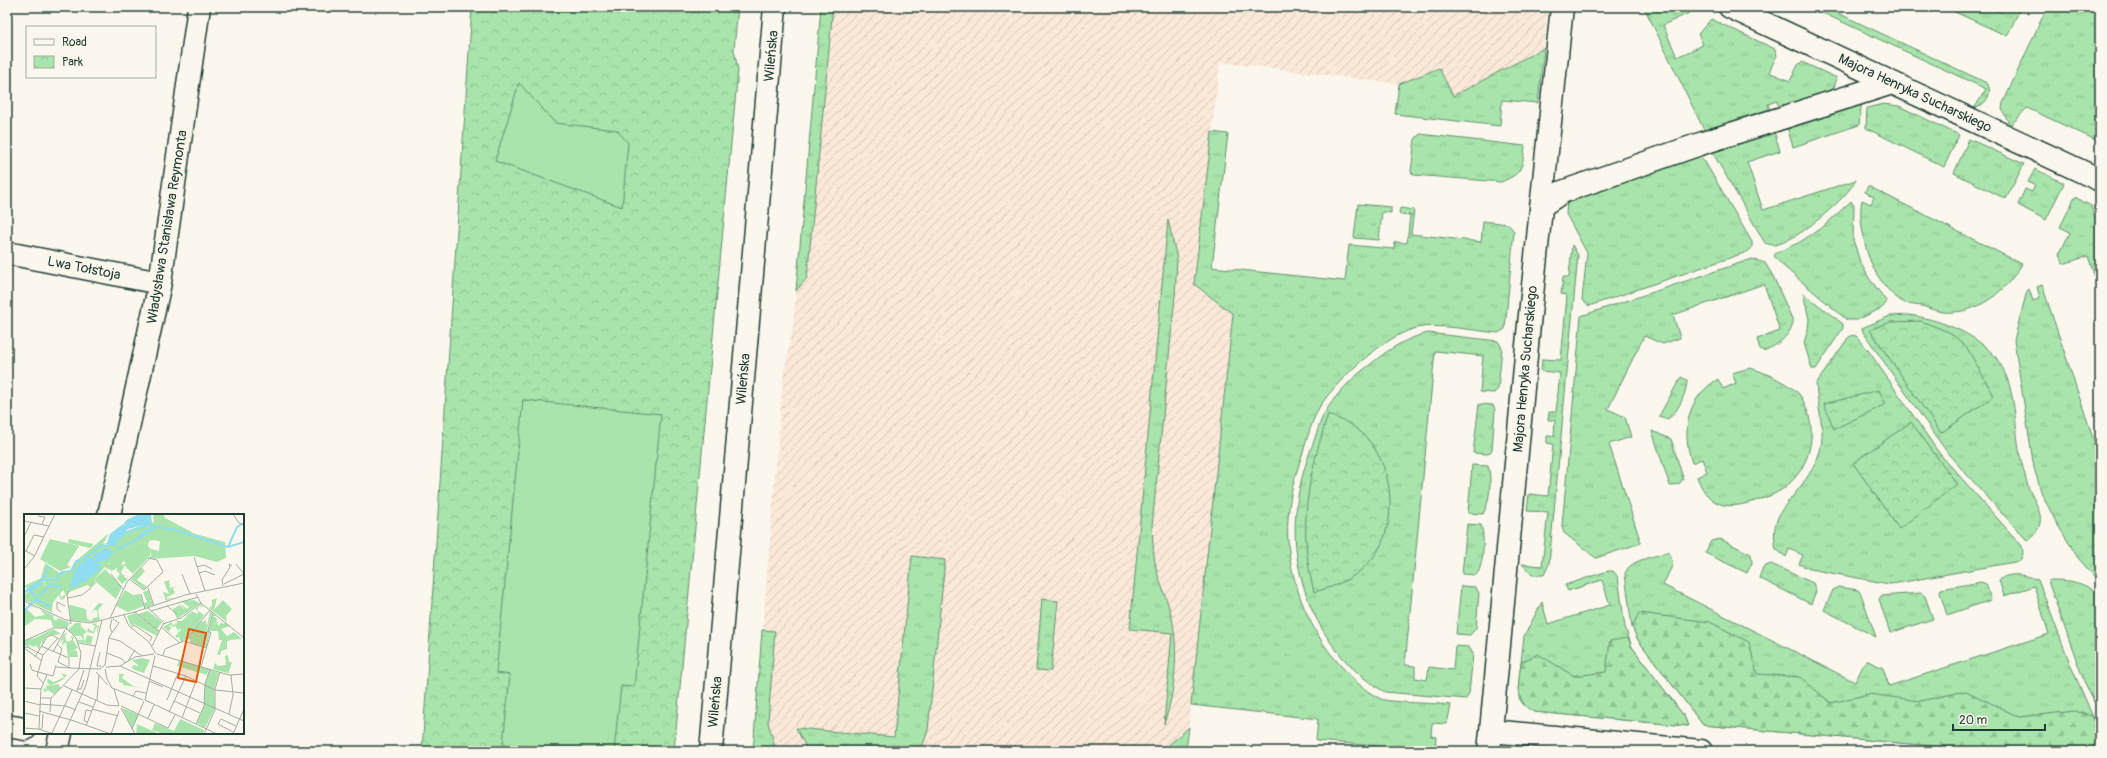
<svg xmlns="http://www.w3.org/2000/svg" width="2107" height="758" viewBox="0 0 2107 758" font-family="Pangolin,sans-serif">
<defs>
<pattern id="industrial-furrows" width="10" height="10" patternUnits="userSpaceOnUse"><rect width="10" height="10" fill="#fae8d8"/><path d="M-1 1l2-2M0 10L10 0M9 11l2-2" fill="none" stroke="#d6c8ba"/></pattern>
<pattern id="grass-tufts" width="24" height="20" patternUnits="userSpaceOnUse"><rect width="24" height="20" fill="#a8e4ab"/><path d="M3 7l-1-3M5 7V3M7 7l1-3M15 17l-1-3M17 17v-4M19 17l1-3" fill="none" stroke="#90c494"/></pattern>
<pattern id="forest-firs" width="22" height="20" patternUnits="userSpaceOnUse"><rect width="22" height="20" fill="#a8e4ab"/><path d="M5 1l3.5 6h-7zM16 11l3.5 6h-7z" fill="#90c494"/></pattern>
<pattern id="park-crowns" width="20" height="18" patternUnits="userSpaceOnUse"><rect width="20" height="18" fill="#a8e4ab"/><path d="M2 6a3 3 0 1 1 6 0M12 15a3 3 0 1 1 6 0" fill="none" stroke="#90c494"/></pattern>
</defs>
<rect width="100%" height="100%" fill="#fbf7ec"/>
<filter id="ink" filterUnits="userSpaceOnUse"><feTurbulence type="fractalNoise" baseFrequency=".025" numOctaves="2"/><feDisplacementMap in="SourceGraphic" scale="8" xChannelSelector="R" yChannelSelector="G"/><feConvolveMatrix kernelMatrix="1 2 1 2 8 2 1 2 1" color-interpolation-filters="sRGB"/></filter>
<g filter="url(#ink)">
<path fill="url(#industrial-furrows)" d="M 821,7 L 1548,7 L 1538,103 L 1453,96 L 1439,68 L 1399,84 L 1220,62 L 1194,284 L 1233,313 L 1186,751 L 753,751 L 783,378 L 793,327 Z"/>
<path fill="url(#grass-tufts)" stroke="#649070" d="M 821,7 L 833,7 L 807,278 L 796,291 Z
M 1644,7 L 1685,7 L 1691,9 L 1689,13 L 1663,25 L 1677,57 L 1703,45 L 1698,34 L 1711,19 L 1775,49 L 1777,55 L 1769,72 L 1790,81 L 1798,65 L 1802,62 L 1837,78 L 1833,90 L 1780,111 L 1777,101 L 1768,104 L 1771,114 L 1705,132 Z
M 1810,7 L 1825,7 L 1987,83 C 1994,94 1985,105 1974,109 L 1986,89 Z
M 1944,7 L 1990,7 L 2002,13 L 2005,7 L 2021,7 L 2007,36 Z
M 2047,7 L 2100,7 L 2100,142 L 2027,108 L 2010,126 L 2002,109 L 2003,103 Z
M 1544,48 L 1538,103 L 1502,100 L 1500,126 L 1395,114 L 1399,84 L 1439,68 L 1453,96 Z
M 1862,100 L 1859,125 L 1793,147 L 1786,124 Z
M 1883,104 L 1899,106 L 1959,135 L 1944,167 L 1866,128 L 1867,108 Z
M 1773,128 L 1780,151 L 1747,162 L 1763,210 L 1856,180 C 1847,198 1795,243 1774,245 C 1771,245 1768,244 1765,243 L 1714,155 L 1714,147 Z
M 1212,132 L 1228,134 L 1212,267 L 1345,281 L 1349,245 L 1394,249 L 1395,242 L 1407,243 L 1410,215 L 1399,214 L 1400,208 L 1414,210 L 1411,234 L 1481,242 L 1483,221 L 1508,224 L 1514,231 L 1505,329 L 1498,333 C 1477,331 1436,323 1416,328 C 1395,334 1376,349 1359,363 C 1345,376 1331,390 1320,406 C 1312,420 1308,436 1303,452 C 1297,470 1291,489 1289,508 C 1282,559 1302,620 1335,659 C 1347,673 1363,691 1381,699 C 1392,703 1436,703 1451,705 L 1447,724 L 1432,723 L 1431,736 L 1436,737 L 1435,751 L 1316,741 L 1318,719 L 1191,705 L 1233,314 L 1194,284 Z
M 1420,134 L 1525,146 C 1522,168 1523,173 1501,182 L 1414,175 L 1411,172 L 1415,139 Z
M 1969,139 L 2024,164 L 2006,199 L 1954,173 Z
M 1693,155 L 1699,157 L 1705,162 L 1752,242 L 1752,248 L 1747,252 L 1589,306 L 1582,300 L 1587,253 L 1566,214 L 1567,200 Z
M 2035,169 L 2064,183 L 2046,220 L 2018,205 L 2025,189 L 2032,192 L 2035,185 L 2028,182 Z
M 1868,186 L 2022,264 C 2005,292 1978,315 1943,312 C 1935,311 1929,308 1922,306 C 1915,305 1908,305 1901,301 C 1882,288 1869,264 1865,243 C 1862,229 1859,214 1862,200 L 1871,204 L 1874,197 L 1865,192 Z
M 2075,197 L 2091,206 L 2100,234 L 2100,293 L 2088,256 L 2063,264 L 2059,255 L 2070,232 L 2060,227 Z
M 1851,201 L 1854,206 L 1853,239 L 1860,262 L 1869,278 L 1887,302 L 1882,308 L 1857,320 L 1847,320 L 1782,265 L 1774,256 L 1776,253 L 1800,242 L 1824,226 Z
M 1358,204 L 1391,207 L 1391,213 L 1382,212 L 1379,240 L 1354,238 Z
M 1168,220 L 1177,259 L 1175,296 L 1152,526 C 1153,542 1153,559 1158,575 C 1162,589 1169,604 1172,618 C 1179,652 1175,692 1164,724 L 1172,633 L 1130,629 Z
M 1572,245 L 1578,255 L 1549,564 L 1544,575 L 1532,575 L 1522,564 L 1542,566 L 1548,512 L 1527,511 L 1529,494 L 1548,496 L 1553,444 L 1547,443 L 1547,436 L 1554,436 L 1555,420 L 1548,420 L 1549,412 L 1556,412 L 1560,373 L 1541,371 L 1542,359 L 1561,360 L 1567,295 L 1561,294 L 1563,277 L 1569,277 Z
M 1752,259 L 1765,263 L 1773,276 L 1793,321 C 1791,336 1777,346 1763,351 L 1760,349 L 1757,339 L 1780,331 L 1764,284 L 1673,315 L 1680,338 L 1663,344 L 1644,336 L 1608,409 L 1625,417 L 1631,437 L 1609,444 L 1641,543 L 1596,558 L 1564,533 L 1562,526 L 1581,316 Z
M 2042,285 L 2100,459 L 2100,583 L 2078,558 L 2056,522 L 2042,494 L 2034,468 L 2014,340 L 2027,291 L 2029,289 L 2033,301 L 2040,298 L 2037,287 Z
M 1803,293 L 1843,324 L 1843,328 L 1816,369 L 1812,369 L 1804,343 L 1808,329 L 1809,319 Z
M 1909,315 C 1937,319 1970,331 1991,352 C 2017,378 2014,423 2020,456 C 2022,465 2025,474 2027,483 C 2030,495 2043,511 2040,523 C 2039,529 2033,538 2028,541 L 2024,537 L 1949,455 L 1863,332 L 1862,328 L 1890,316 Z
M 1428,333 L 1498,341 L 1502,348 L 1498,389 L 1494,393 L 1480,392 L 1483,356 L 1435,351 L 1405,665 L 1415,666 L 1415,678 L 1427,680 L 1429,667 L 1453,670 L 1455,646 L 1469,647 L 1473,654 L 1469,694 L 1466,699 L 1385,692 C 1323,658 1289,580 1296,512 C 1298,488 1305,464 1314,441 C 1317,433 1319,424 1323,416 C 1334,395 1353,377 1372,363 C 1389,349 1406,338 1428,333 Z
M 1852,335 L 1856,336 L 1866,347 L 1939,453 L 2022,546 L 2023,553 L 2020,561 L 1898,583 L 1889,584 L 1810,569 L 1799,564 L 1803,555 L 1789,549 L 1786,557 L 1776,549 C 1773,534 1774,524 1781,511 C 1799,487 1824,464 1822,431 C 1821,415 1817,400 1816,384 L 1848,338 Z
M 1750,368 C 1763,371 1790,384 1799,394 C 1802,398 1805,404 1807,410 C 1818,439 1807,473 1781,490 C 1774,495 1766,497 1758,500 C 1729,510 1709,509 1697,477 L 1707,472 L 1702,459 L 1692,463 C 1681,429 1687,398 1718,379 L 1723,389 L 1736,383 L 1732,373 Z
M 1681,377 L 1687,380 C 1687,391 1678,414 1667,419 L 1659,416 Z
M 1479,404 L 1493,405 L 1495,410 L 1492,450 L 1488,454 L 1473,453 Z
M 1652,431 L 1671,439 L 1683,478 L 1680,483 L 1670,486 Z
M 1472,465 L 1488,466 C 1492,478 1490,503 1483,514 L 1468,513 Z
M 1467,524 L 1481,525 C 1485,536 1484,567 1476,575 L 1462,574 Z
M 1720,539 L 1751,554 L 1752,563 L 1747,573 L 1705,553 L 1711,541 Z
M 1669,552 L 1673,564 L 1663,585 L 1855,682 L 1866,660 L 1883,668 L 1889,686 L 2049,634 L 2034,586 L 2004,596 L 1999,580 C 2011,571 2025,575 2038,580 L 2071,666 L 2100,733 L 2100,751 L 1987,751 L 1703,725 L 1638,640 L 1632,627 L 1625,574 C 1629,559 1655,557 1669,552 Z
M 912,556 L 945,560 L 928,730 L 921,751 L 808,751 L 796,728 L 894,737 Z
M 1771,564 L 1813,583 L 1816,591 L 1811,604 L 1759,578 L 1763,567 Z
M 1608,571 L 1613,571 L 1618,577 L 1625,627 L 1632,647 L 1684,716 L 1688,726 L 1534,712 L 1523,704 L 1519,698 L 1518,689 L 1524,636 L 1542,602 L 1548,624 L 1610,605 L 1602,580 L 1568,591 L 1565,585 Z
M 2051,580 C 2070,580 2085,582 2100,596 L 2100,714 L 2084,681 L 2049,584 L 2048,581 Z
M 1981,582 L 1986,584 L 1991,600 L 1947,615 L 1940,593 L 1941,589 Z
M 1461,586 L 1475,587 L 1479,593 L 1476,628 L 1470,635 L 1456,634 Z
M 1838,587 L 1858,590 L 1861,594 L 1876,637 L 1824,610 L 1833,590 Z
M 1921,593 L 1925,596 L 1933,619 L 1890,633 L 1879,599 L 1881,596 Z
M 1042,599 L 1058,601 L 1051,671 L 1036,670 Z
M 762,630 L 775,631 L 768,722 L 776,751 L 753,751 Z
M 1189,727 L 1186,751 L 1168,751 L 1169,745 Z"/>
<path fill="url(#forest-firs)" stroke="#649070" d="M 1639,613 L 1710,622 L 1749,642 L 1757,674 L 1800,677 L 1831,703 L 1869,694 L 1920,701 L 1966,691 L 2019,717 L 2075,711 L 2092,716 L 2100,733 L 2100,751 L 1987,751 L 1703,725 L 1638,640 L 1632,627 Z
M 1628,638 L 1632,647 L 1684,716 L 1688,726 L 1534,712 C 1513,702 1519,682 1521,662 L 1538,654 L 1574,676 L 1606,672 L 1610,641 Z"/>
<path fill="url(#park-crowns)" stroke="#649070" d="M 472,7 L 738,7 L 734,50 L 738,70 L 674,751 L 422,751 Z
M 1921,321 L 1949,332 L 1966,346 L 1994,396 L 1941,433 L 1870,330 L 1890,322 Z
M 1879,390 L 1886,404 L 1834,429 L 1824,404 Z
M 1328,414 C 1335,418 1343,420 1350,424 C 1392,450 1402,516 1375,555 C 1360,576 1338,586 1314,592 C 1297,525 1308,479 1328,414 Z
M 1911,422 L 1957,484 L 1899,529 L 1853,463 Z"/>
<path fill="#a8e4ab" stroke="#649070" d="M 519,83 L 555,123 L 617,130 L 628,143 L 622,207 L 495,161 Z
M 523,400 L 661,414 L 634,687 L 621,686 L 614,751 L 569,751 L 503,744 L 510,675 L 496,673 Z"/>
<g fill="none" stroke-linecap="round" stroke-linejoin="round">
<defs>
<path id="minor" d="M 1730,7 L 2100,180
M 1541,206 L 1562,192 L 1703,143 L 1892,83
M 7,253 L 160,283
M 109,515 L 160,283 L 199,7
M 7,726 L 25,729
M 1491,731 L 1529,324 L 1562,7
M 57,751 L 61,733
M 711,751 L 775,7
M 1489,751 L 1491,731 L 1701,751"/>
</defs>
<use href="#minor" stroke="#1f3d34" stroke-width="25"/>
<use href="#minor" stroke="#fbf7ec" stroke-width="22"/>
</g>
</g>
<g text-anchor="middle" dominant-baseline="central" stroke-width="3.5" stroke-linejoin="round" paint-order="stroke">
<g font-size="14" fill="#1f3d34" stroke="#fbf7ec">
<text transform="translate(771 56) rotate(-85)">Wileńska</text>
<text transform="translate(1915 93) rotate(25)">Majora Henryka Sucharskiego</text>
<text transform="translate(167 227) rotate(-81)">Władysława Stanisława Reymonta</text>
<text transform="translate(84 268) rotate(11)">Lwa Tołstoja</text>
<text transform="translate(1525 369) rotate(-85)">Majora Henryka Sucharskiego</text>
<text transform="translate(743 379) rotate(-85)">Wileńska</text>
<text transform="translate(715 702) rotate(-85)">Wileńska</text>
</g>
</g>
<g transform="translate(24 514)">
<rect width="220" height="220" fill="#fbf7ec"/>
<path d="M 26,25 L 55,32 L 43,51 L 47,53 L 36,57 L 16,45 ZM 45,25 L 70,30 L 66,34 L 44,29 ZM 97,39 L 100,46 L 97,51 L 101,50 L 109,59 L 121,46 L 125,43 L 109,60 L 101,52 L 99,52 L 101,55 L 99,54 L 97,59 L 101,62 L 105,58 L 102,56 L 105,58 L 100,63 L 104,65 L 98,70 L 93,64 L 96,60 L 92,56 L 94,53 L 88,57 L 82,53 L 91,40 ZM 21,49 L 36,59 L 32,64 L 19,65 L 4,75 L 0,72 L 17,64 ZM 145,66 L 146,74 L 153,72 L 149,74 L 151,79 L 143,83 L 143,85 L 150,83 L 142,87 L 139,78 L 145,80 L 140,68 ZM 19,67 L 21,73 L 25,70 L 43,75 L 42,80 L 40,76 L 36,79 L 38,85 L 38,82 L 42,81 L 40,85 L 37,86 L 35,81 L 29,86 L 28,98 L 14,92 L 0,81 ZM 170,86 L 176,89 L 153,105 L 149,95 L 156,91 L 161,96 L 157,90 L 163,95 L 165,93 L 157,87 ZM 75,89 L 79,90 L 74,96 L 76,106 L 67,108 L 47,106 L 45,91 L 62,95 L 63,105 L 67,107 L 69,104 L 74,103 L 73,96 L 69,96 L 69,99 L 68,97 ZM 177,90 L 180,93 L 175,92 L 173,96 L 180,101 L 183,98 L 161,126 L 165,117 L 161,126 L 157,128 L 155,123 L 153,124 L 151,122 L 157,116 L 159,118 L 156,115 L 153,117 L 154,113 L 152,115 L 152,112 L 149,113 L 147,111 L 145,113 L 148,113 L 145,117 L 149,121 L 139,113 L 148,108 L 149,112 L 152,109 L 153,111 L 153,107 L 158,107 L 162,103 L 166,106 L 162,102 L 167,98 L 165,103 L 168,97 L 173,100 L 175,98 L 171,95 ZM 7,91 L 15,95 L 6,92 L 3,95 L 11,103 L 21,101 L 16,95 L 30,102 L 29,104 L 32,107 L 34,104 L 46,109 L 43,114 L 29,113 L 27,106 L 11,105 L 0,113 L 0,98 ZM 186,97 L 188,99 L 178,132 L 167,129 L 166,125 L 162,126 L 176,108 L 181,107 L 181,104 L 183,112 ZM 189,100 L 193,102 L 189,102 L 193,104 L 191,112 L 193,107 L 193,111 L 194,104 L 194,112 L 199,107 L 198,110 L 202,109 L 206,112 L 197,115 L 203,122 L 210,118 L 218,125 L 204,126 L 207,127 L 203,127 L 203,135 L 197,137 L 197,140 L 193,141 L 198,126 L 195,126 L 194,117 L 186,117 L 183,133 L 180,133 ZM 51,109 L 57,109 L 56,117 L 57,112 L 63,118 L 64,114 L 69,118 L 71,112 L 68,110 L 73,109 L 72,111 L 75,112 L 73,120 L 73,112 L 69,121 L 69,119 L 63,118 L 59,121 L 58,117 L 61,128 L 63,121 L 69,123 L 67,130 L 54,128 L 53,126 L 59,126 L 57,122 L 51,122 L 44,116 ZM 29,115 L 37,120 L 23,122 L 18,130 L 18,125 L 15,136 L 12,131 L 10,133 L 4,130 L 7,134 L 0,131 L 0,128 L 6,124 L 9,125 ZM 43,118 L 41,123 L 43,128 L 48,126 L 47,122 L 50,123 L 49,126 L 55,135 L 52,134 L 52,136 L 48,137 L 53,137 L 54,143 L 44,143 L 42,128 L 37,132 L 40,125 L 36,129 L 39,121 ZM 37,159 L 43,161 L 37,167 L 25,172 L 34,170 L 37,174 L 30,180 L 23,176 L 21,179 L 19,174 L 23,175 L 22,172 L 26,171 L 23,168 L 24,165 L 30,168 L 40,163 ZM 95,160 L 100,160 L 98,164 L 109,172 L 117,174 L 99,171 L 99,169 L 95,168 ZM 131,209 L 143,214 L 140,220 L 128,216 Z" fill="#a8e4ab"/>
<path d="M 128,8 L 201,28 L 202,44 L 193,48 L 170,42 L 127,45 L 127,35 L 135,37 L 136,27 L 129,26 L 125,27 L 124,32 L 120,28 L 100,35 L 100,46 L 98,47 L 95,40 L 91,40 L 83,51 L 84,56 L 81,53 L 47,57 L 52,47 L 85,19 L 79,30 L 83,32 L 87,31 L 105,16 ZM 117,53 L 121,57 L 113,66 L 123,73 L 129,66 L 124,73 L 120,75 L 107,65 ZM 21,67 L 17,72 L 25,82 L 19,77 L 12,82 L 14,77 L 8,75 ZM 124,76 L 129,91 L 121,94 L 120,89 L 123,88 L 119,78 ZM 1,80 L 8,80 L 10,88 L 23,95 L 0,86 ZM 193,84 L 190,96 L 199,86 L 208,95 L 202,102 L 203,108 L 185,94 L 188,92 L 188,86 ZM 47,91 L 61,95 L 62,104 L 59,106 L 62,107 L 58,107 L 53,98 L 51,102 L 54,106 L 47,105 ZM 111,99 L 135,117 L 133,122 L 110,110 L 107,112 L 103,102 ZM 193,141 L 191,149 L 194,152 L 202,151 L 201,142 L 204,141 L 205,148 L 208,148 L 205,158 L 207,158 L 203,159 L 189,155 ZM 118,144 L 126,146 L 120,159 L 108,155 L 109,151 L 115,152 L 108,146 Z" fill="#a8e4ab"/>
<path d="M 129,0 L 139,0 L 141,4 L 168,18 L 166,21 L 130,9 ZM 131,14 L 144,18 L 145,23 L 130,20 ZM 147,18 L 185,29 L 196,36 L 190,39 L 177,39 L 164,34 L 164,28 L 159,32 L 147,26 Z" fill="#a8e4ab"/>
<path d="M 101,76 L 109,81 L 116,80 L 120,92 L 104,98 L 92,92 ZM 124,97 L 138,108 L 133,115 L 114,100 Z" fill="#a8e4ab"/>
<path d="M 76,33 L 86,33 L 93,38 L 70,66 L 72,69 L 67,74 L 64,71 L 45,78 L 42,82 L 39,75 L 28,90 L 24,88 L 26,80 L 24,74 L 26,72 L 25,70 L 21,73 L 20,66 L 31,65 L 38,58 L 47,57 L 52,48 ZM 155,146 L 185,155 L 183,161 L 153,152 ZM 98,194 L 115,201 L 108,214 Z" fill="#a8e4ab"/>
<path d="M 120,28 L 127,35 L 126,42 L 109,59 L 103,54 L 97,39 L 100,35 ZM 81,55 L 98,73 L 92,85 L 70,66 ZM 162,104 L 165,106 L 160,113 L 163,115 L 161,112 L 164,109 L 168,109 L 160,119 L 153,111 L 155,109 L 156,111 ZM 186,156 L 195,159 L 190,175 L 191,194 L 181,214 L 173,209 L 180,192 L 181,171 ZM 156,205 L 180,216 L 179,220 L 140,220 L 143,214 L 150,217 ZM 113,210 L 136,220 L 112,220 Z" fill="#a8e4ab"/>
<path d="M 115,0 L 127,0 L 128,9 L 104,15 L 89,31 L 79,30 L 83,29 L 86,20 L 99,10 L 101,12 L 100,9 L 104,5 ZM 80,34 L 90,38 L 82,47 L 73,47 L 78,54 L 59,69 L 55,69 L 55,71 L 45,75 L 52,54 L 65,43 L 72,46 L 69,42 Z" fill="#90dcf0"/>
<path fill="none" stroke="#90dcf0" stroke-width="2" d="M 111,26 L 133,13M 204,33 L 213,13 L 220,9M 93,35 L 111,27 L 122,16 L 130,15M 0,78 L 19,65 L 25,52M 0,79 L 19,66 L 31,65 L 38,58 L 47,57 L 52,47 L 60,45 L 76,32 L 90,31 L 100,19 L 123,11 L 152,16 L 204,33 L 220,28M 11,82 L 6,77 L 18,69M 11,85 L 27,93M 0,97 L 26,71 L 38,73"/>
<path fill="none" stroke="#a3ada2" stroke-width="1" d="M 209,0 L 215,9 L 220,11M 14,2 L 21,3 L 18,10M 0,7 L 25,12M 0,23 L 7,8M 0,36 L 11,42M 2,37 L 10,21 L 20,23M 170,43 L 181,77M 212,50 L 220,60M 173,53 L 180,51 L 188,55M 0,55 L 10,43 L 31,0M 175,59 L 181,57 L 191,61M 87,60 L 99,75M 158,60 L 166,80M 105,65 L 120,76 L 139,58 L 133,46 L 124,44M 200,70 L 220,60M 199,72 L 198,66 L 206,53 L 205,50 L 208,52M 124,74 L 130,92M 45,77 L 43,81 L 47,110M 117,80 L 121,95M 172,80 L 177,89 L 220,124M 44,84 L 58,81 L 67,74M 0,87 L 42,106 L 66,109 L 111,98 L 161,81 L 220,69M 143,92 L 153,100M 124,94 L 140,109M 127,97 L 174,83M 37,98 L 33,95 L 33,88 L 41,92M 111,98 L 135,117M 100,101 L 105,112 L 125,128 L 132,140M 86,104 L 103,68 L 127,43M 107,113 L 110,111 L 128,123 L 126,127M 137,113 L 156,129M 88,118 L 86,113 L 88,105M 85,124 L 96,127 L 118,142M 0,127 L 29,114 L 43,114 L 43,116 L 42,114M 161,127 L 186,96M 54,129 L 72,132M 33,130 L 38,135 L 34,148 L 46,154M 17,132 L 45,144 L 45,152M 128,132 L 139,110 L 157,104 L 177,89M 0,134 L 18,147M 0,134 L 3,133 L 19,141M 183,134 L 179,133 L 189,99M 29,138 L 41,116M 76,138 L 73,152 L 77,152M 83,139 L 98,145 L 101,149M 133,140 L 205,161 L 220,160M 19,141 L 34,124M 139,141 L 141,135 L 160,127 L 179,133M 11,143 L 23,123 L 28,121 L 35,125M 104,147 L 111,136M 6,150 L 8,156 L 14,158M 96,152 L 220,207M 129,152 L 162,162 L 191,176 L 220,179M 177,152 L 187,119 L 184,117M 32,153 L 46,154M 82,153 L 96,152 L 111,143 L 130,140M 46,154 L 76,155M 76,155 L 81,151 L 85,123 L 95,109 L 89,105M 81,155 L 83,165 L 88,174 L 119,186M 14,158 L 29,162 L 32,151M 72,158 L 84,171M 125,167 L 139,173M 19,169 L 13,162 L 19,141M 40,172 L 83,191 L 95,192M 1,174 L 17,175M 54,175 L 57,175 L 60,166M 90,175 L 95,192M 53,177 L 60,156M 109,182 L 112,177 L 122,179M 17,184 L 27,184 L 55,155 L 57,139 L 52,124 L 43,115M 73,186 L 75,161M 121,186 L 193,220M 121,186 L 131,142M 143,186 L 154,159M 0,187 L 16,191M 150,187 L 176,199M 55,188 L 69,193M 16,190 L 42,192 L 52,196M 97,192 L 144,214 L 151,201M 97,194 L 111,220M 68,195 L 94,202M 15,197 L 47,206M 26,198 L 27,184M 145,198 L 162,162M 0,199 L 15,202M 205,200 L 209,181 L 207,161M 124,204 L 130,191M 158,204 L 172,167M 47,206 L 87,220 L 95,197M 63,208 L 60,207 L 62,196 L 67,197M 172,210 L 180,192 L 181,170 L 186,155M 62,212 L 72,186M 0,214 L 14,215M 15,214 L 17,175 L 23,161M 17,215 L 14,215 L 30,220M 18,215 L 19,200M 108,215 L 120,187M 209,218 L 194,210 L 197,205 L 212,212M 28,219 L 48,176M 40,220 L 62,171 L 78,106M 180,220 L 191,196 L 191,175 L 196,158M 209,220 L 220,195"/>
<path fill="#e8590c" fill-opacity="0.15" stroke="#e8590c" stroke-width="2" d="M 165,115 L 182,119 L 172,168 L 154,164 Z"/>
<rect width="220" height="220" fill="none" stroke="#1f3d34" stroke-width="2"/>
</g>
<rect width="2107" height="758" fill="none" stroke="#fbf7ec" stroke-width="24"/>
<rect x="12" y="12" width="2083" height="734" fill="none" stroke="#1f3d34" stroke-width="1.5" filter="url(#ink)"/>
<rect x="26" y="26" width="130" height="52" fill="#fbf7ec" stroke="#a3ada2"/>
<rect x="34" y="39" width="20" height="6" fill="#fbf7ec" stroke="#a3ada2"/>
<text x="62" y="46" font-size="12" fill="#1f3d34">Road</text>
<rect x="34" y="56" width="20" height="12" fill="url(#park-crowns)" stroke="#a3ada2"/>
<text x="62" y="66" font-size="12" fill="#1f3d34">Park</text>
<path d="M1953 724v6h92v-6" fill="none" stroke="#1f3d34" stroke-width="2"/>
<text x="1959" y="724" font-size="12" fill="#1f3d34" stroke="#fbf7ec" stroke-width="3" paint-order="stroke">20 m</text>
</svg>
